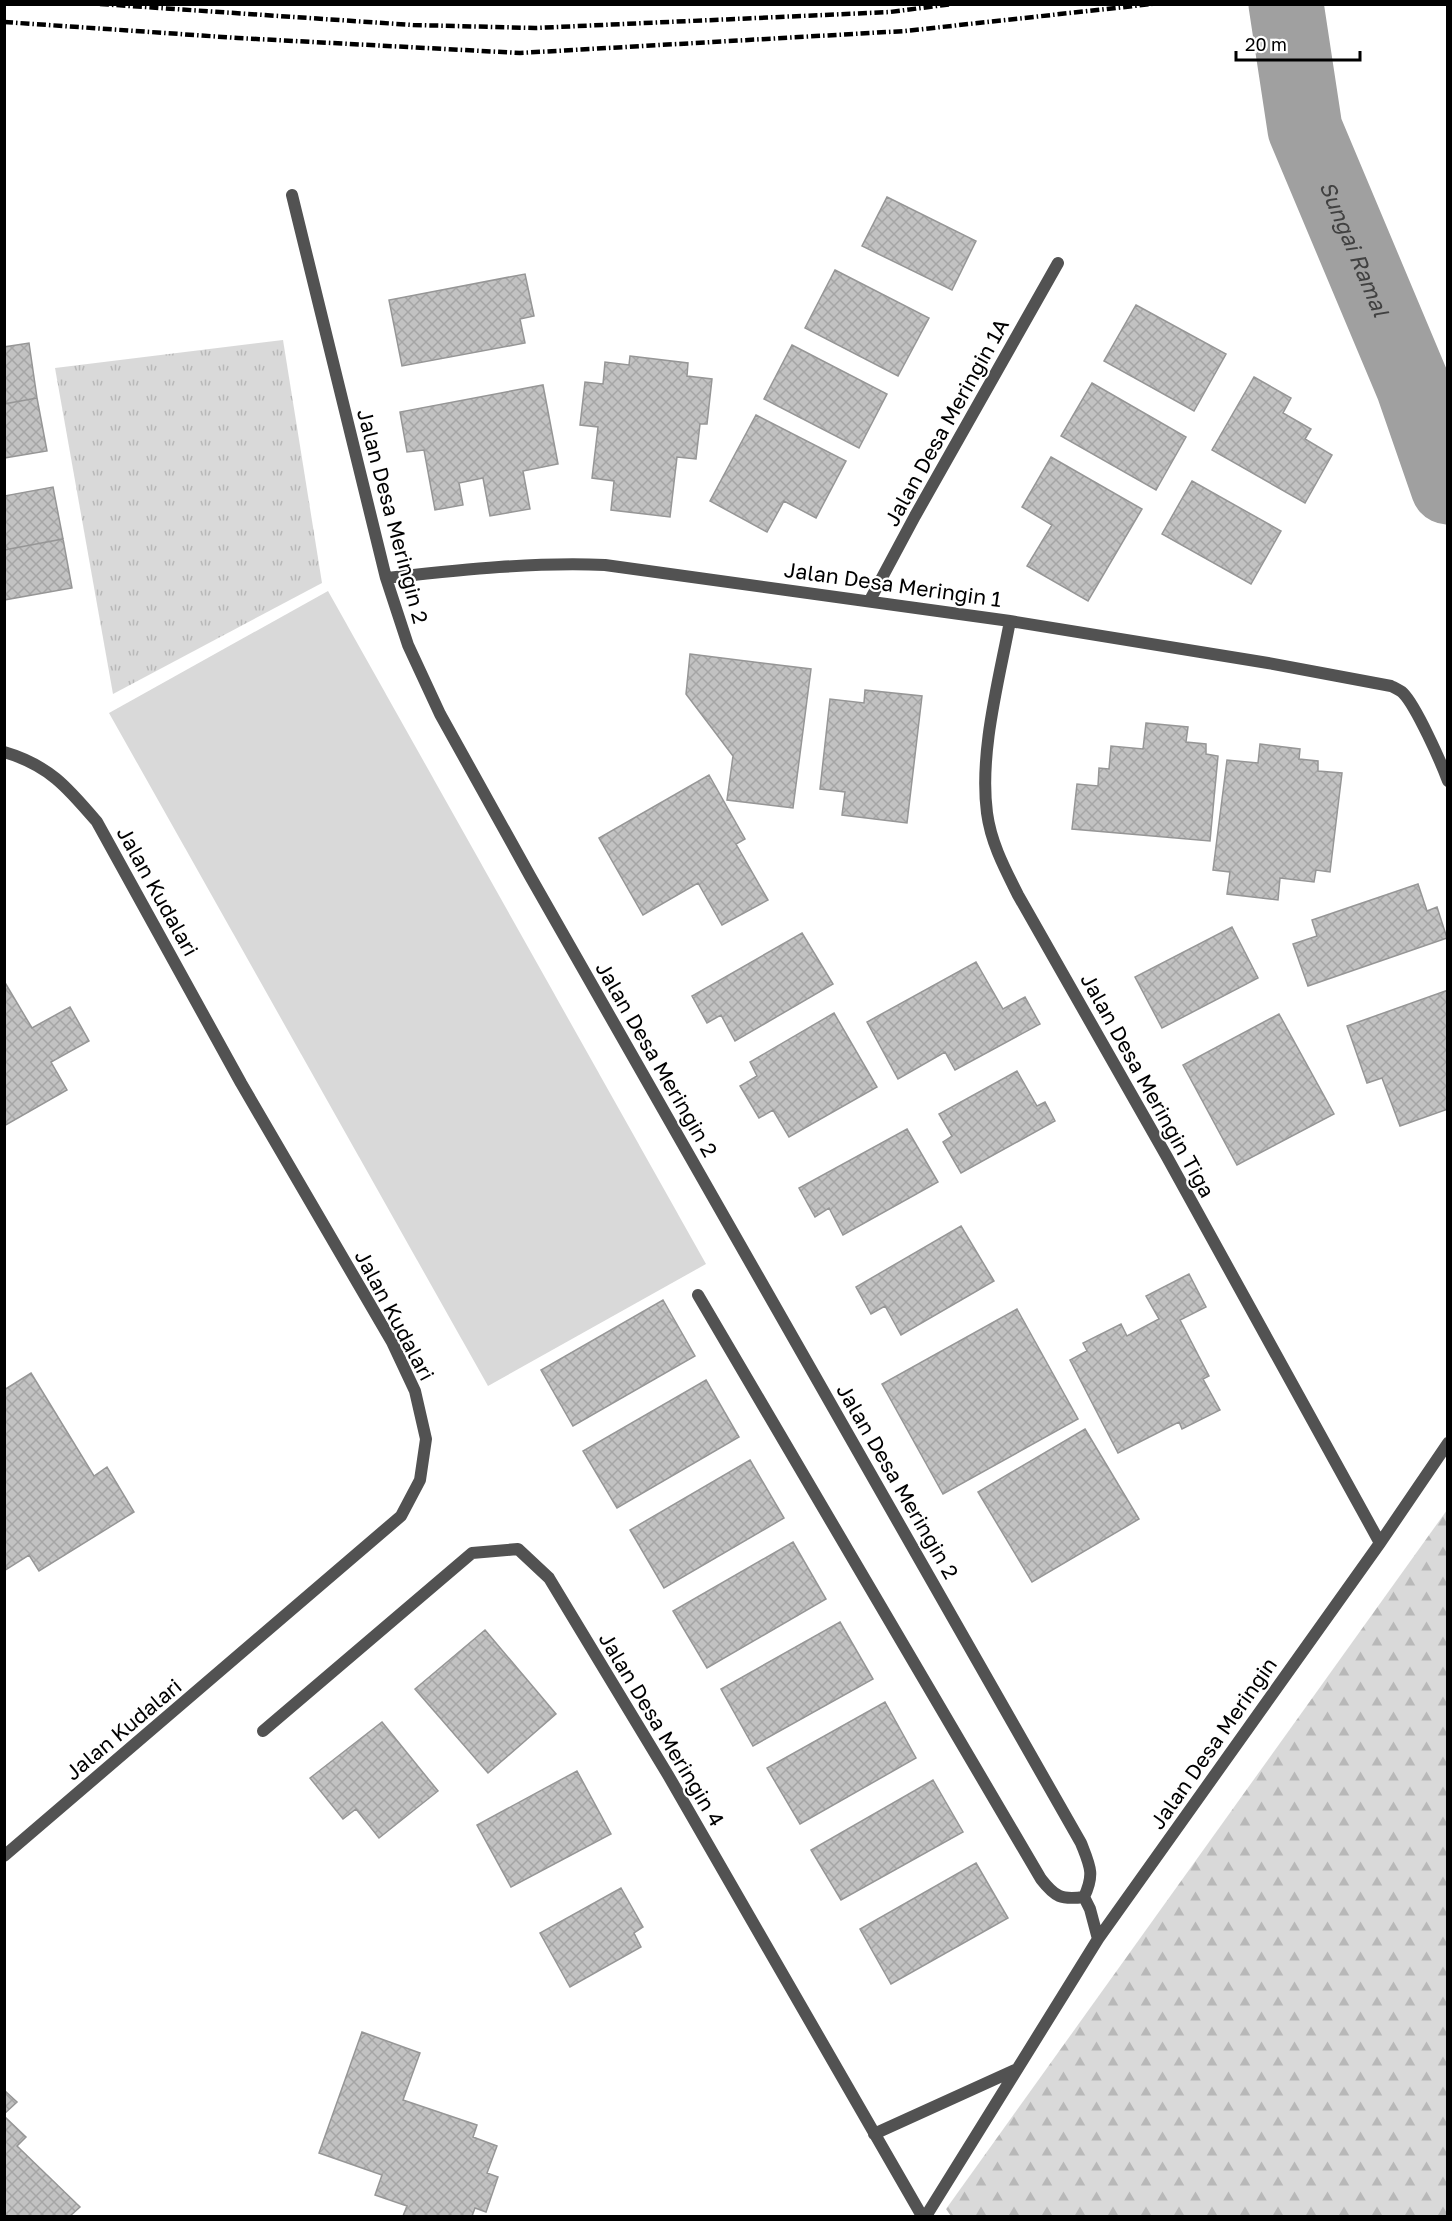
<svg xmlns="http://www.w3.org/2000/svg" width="1452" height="2221" viewBox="0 0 1452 2221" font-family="'Golos Text',sans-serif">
<defs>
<pattern id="forest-firs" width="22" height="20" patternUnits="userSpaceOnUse" patternTransform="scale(1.5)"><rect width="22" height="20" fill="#d9d9d9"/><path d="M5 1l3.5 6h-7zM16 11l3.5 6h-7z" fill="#b8b8b8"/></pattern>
<pattern id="park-tufts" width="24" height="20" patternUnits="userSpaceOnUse" patternTransform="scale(1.5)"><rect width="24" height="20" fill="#d9d9d9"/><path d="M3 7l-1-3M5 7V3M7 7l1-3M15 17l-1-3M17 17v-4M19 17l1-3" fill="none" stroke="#b8b8b8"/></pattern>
<pattern id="building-cross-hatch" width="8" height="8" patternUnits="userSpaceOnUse" patternTransform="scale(1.5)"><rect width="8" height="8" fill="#c2c2c2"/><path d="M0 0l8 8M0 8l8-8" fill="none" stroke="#a5a5a5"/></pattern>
</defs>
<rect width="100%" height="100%" fill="#fff"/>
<path fill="#d9d9d9" d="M 328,591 L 706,1264 L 488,1386 L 109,713 Z"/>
<path fill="url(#forest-firs)" d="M 1447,1510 L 1447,2216 L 951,2216 L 946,2209 Z"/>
<path fill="url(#park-tufts)" d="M 283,340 L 322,583 L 113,694 L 55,368 Z"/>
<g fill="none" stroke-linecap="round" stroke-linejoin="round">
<path stroke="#a0a0a0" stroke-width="75" id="s1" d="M 1286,4 L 1305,129 L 1413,386 L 1448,487"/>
</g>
<path fill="url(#building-cross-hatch)" stroke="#969696" stroke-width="1.5" d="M 887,197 L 976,241 L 952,290 L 862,246 Z
M 835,270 L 929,318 L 898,376 L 805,328 Z
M 525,274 L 534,316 L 520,319 L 525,343 L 402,366 L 389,300 Z
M 1136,305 L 1226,354 L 1194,411 L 1104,361 Z
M 29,343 L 37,398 L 4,404 L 4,347 Z
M 792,345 L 887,394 L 859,448 L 764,399 Z
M 630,356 L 688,363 L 687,376 L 712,379 L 707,424 L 700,424 L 696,459 L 677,457 L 670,517 L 611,510 L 614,481 L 592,478 L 598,427 L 580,425 L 585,382 L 603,384 L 605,362 L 629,365 Z
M 1254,377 L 1291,398 L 1283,413 L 1311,429 L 1305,439 L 1332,455 L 1305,503 L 1212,450 Z
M 1092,383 L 1186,437 L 1156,490 L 1061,436 Z
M 543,385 L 558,464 L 523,471 L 530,509 L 490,516 L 483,478 L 459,483 L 463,505 L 435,510 L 424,450 L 407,452 L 400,412 Z
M 37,398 L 47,451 L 4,458 L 4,404 Z
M 756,415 L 846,461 L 816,518 L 784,501 L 767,532 L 710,501 Z
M 1051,457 L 1142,509 L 1088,601 L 1027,566 L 1052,525 L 1022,507 Z
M 1192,481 L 1281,531 L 1251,584 L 1162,534 Z
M 53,487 L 63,539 L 4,550 L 4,496 Z
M 63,539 L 72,588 L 4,600 L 4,550 Z
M 690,654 L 811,669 L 793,808 L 727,800 L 733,756 L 686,694 Z
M 865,690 L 922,696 L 907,823 L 842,815 L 845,792 L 820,789 L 830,699 L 864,703 Z
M 1146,723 L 1188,727 L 1186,742 L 1206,744 L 1206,754 L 1218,756 L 1210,841 L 1072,829 L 1077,784 L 1098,786 L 1099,768 L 1109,769 L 1111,746 L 1143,749 Z
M 1260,744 L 1300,749 L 1299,759 L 1318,761 L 1318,771 L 1342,773 L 1330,872 L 1316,870 L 1314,882 L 1280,878 L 1278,900 L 1227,894 L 1230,872 L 1213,870 L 1227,760 L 1258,763 Z
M 709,775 L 745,839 L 736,844 L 768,900 L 722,925 L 698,883 L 643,915 L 599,838 Z
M 1418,884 L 1427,911 L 1437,907 L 1447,938 L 1308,986 L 1293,944 L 1317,936 L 1312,920 Z
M 1232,927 L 1258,978 L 1162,1028 L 1135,977 Z
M 802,933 L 833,984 L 735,1041 L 721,1015 L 707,1023 L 692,996 Z
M 976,962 L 1003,1009 L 1025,997 L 1040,1024 L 955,1070 L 945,1052 L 898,1079 L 867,1022 Z
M 4,981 L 32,1028 L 70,1007 L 89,1041 L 51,1062 L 67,1090 L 4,1126 Z
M 1448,990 L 1448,1109 L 1400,1126 L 1382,1078 L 1367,1083 L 1347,1026 Z
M 834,1013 L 877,1087 L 789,1137 L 773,1110 L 759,1118 L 740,1086 L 757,1076 L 750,1062 Z
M 1279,1014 L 1334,1114 L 1237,1165 L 1183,1065 Z
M 1017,1071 L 1037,1106 L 1045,1102 L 1055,1121 L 961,1173 L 943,1142 L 952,1136 L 939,1114 Z
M 907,1129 L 938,1182 L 843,1235 L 829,1208 L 815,1217 L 799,1188 Z
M 961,1226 L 994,1281 L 901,1335 L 885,1306 L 871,1314 L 856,1287 Z
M 1189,1274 L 1206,1307 L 1180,1320 L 1209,1376 L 1203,1379 L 1220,1410 L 1182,1429 L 1179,1422 L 1118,1453 L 1070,1360 L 1087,1351 L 1083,1343 L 1121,1324 L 1127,1336 L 1159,1319 L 1146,1296 Z
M 663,1300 L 695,1356 L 573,1426 L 541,1370 Z
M 1017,1309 L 1078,1419 L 943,1494 L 882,1384 Z
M 31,1373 L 94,1476 L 107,1467 L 134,1512 L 39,1571 L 29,1555 L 4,1571 L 4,1390 Z
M 706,1380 L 739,1437 L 617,1508 L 583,1451 Z
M 1085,1429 L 1139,1519 L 1032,1582 L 978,1492 Z
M 750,1460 L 784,1518 L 664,1588 L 630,1530 Z
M 793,1542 L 826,1599 L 707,1668 L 673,1611 Z
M 840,1622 L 873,1679 L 753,1746 L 721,1689 Z
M 485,1630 L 556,1714 L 488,1773 L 415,1689 Z
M 885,1702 L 916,1758 L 800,1824 L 767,1768 Z
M 382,1722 L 438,1791 L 379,1838 L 356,1809 L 343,1819 L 310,1778 Z
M 577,1771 L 611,1834 L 511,1887 L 477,1825 Z
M 933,1780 L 963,1832 L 841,1900 L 811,1850 Z
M 976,1863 L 1008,1918 L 891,1984 L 860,1929 Z
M 621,1888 L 643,1927 L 634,1933 L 641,1947 L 570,1987 L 540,1933 Z
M 362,2032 L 420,2053 L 403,2100 L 477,2125 L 473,2137 L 497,2146 L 487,2173 L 498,2177 L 486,2212 L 475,2208 L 472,2216 L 403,2216 L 407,2206 L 375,2195 L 382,2175 L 319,2153 Z
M 4,2090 L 17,2102 L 4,2114 Z
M 4,2116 L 26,2137 L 17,2146 L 80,2207 L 70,2216 L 4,2216 Z"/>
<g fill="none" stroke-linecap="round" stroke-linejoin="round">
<path stroke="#525252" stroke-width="12" d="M 292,195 L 386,578 L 408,645 L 440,714 L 530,876 L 1081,1843 C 1090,1866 1095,1874 1084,1897 L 1090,1909 L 1098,1939
M 386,578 C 460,570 530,562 605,565 L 1010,621 L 1268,663 L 1391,686 C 1395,688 1400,690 1403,693 C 1416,706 1441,762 1448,781
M 870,600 L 915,516 L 1058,263
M 1010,621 C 999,680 979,753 987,813 C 991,843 1005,869 1018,895 L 1167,1157 L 1380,1543
M 4,752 C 49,765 68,788 97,822 L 241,1083 L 392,1342 L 415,1391 L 426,1439 L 420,1480 L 401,1516 L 4,1856
M 698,1295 L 1041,1879 C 1055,1897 1061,1900 1084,1897
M 263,1731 L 472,1553 L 518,1549 L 549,1578 L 668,1775 L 922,2216
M 874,2134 L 1015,2070
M 926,2216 L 1098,1939 L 1380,1543 L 1448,1443"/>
<path stroke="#000" stroke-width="4.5" stroke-dasharray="9 3 1.5 3" stroke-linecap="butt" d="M 100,4 L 413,25 L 535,28 L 890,12 L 952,4
M 4,22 L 238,38 L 520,53 L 905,31 L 1152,4"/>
</g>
<g text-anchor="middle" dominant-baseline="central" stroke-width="4.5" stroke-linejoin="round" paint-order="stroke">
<g font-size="21" fill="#000" stroke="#fff">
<text transform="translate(946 422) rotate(-61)">Jalan Desa Meringin 1A</text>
<text transform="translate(393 516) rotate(75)">Jalan Desa Meringin 2</text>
<text transform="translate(893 584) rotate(8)">Jalan Desa Meringin 1</text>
<text transform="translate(158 891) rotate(61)">Jalan Kudalari</text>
<text transform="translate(657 1059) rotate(60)">Jalan Desa Meringin 2</text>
<text transform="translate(1148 1085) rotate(61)">Jalan Desa Meringin Tiga</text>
<text transform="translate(395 1315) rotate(62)">Jalan Kudalari</text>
<text transform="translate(898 1481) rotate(60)">Jalan Desa Meringin 2</text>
<text transform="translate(123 1729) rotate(-40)">Jalan Kudalari</text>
<text transform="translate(662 1729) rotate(59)">Jalan Desa Meringin 4</text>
<text transform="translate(1213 1743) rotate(-55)">Jalan Desa Meringin</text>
</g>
<g font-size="22" font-style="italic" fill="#414141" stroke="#fff">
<text stroke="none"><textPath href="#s1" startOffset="256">Sungai Ramal</textPath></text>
</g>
</g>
<rect width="1452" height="2221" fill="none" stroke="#000000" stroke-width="12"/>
<path d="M1236 51v9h124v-9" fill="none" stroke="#000000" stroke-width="3"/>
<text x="1245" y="51" font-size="18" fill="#000000" stroke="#ffffff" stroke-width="4.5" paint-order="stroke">20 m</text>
</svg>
